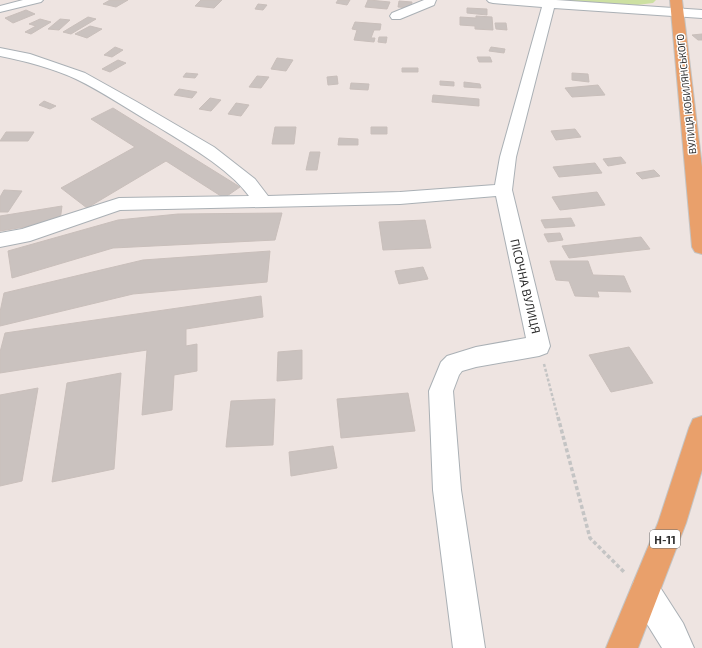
<svg xmlns="http://www.w3.org/2000/svg" width="702" height="648" viewBox="0 0 702 648" font-family="'Exo 2',sans-serif">
<rect width="100%" height="100%" fill="#eee4e1"/>
<path fill="#cde0a2" d="M 559,0 L 656,0 L 653,3 L 637,5 Z"/>
<path fill="#cac2bf" stroke="#c9bfbb" d="M 110,0 L 128,0 L 116,7 L 103,4 Z
M 201,0 L 222,0 L 214,8 L 195,6 Z
M 338,0 L 350,0 L 347,5 L 336,3 Z
M 368,0 L 369,0 L 390,2 L 387,9 L 365,7 Z
M 399,1 L 412,2 L 411,8 L 398,7 Z
M 258,4 L 267,5 L 263,10 L 255,9 Z
M 467,8 L 487,9 L 487,15 L 467,13 Z
M 26,10 L 35,14 L 13,23 L 5,18 Z
M 476,16 L 492,17 L 493,30 L 475,29 L 475,26 L 460,25 L 460,17 L 476,18 Z
M 88,17 L 96,19 L 71,34 L 63,32 Z
M 40,19 L 51,22 L 31,34 L 25,32 L 36,26 L 29,24 Z
M 60,19 L 70,20 L 59,30 L 48,29 Z
M 355,22 L 381,24 L 380,30 L 374,30 L 371,38 L 375,38 L 374,42 L 354,40 L 357,30 L 352,29 Z
M 495,23 L 506,23 L 507,30 L 496,29 Z
M 90,26 L 102,29 L 87,38 L 75,34 Z
M 702,34 L 702,40 L 698,40 L 692,35 Z
M 379,37 L 387,37 L 386,43 L 378,42 Z
M 115,47 L 123,50 L 112,57 L 104,55 Z
M 491,47 L 505,49 L 504,53 L 489,51 Z
M 477,57 L 490,57 L 492,62 L 479,62 Z
M 277,58 L 293,60 L 286,71 L 271,69 Z
M 118,60 L 126,63 L 110,72 L 102,69 Z
M 402,68 L 418,68 L 418,72 L 402,72 Z
M 186,73 L 198,74 L 195,78 L 183,77 Z
M 572,73 L 588,74 L 589,82 L 572,80 Z
M 257,76 L 269,77 L 261,88 L 249,87 Z
M 337,76 L 338,84 L 328,85 L 327,77 Z
M 440,81 L 454,82 L 454,86 L 440,85 Z
M 464,82 L 480,84 L 481,88 L 464,87 Z
M 351,83 L 369,84 L 368,90 L 350,89 Z
M 598,85 L 605,95 L 572,97 L 565,88 Z
M 179,89 L 197,92 L 192,98 L 174,95 Z
M 433,95 L 479,99 L 479,106 L 432,102 Z
M 210,98 L 221,100 L 211,111 L 199,109 Z
M 44,101 L 56,106 L 50,109 L 39,105 Z
M 236,103 L 249,105 L 241,116 L 228,114 Z
M 113,108 L 240,187 L 224,198 L 166,161 L 87,208 L 61,188 L 135,147 L 91,119 Z
M 275,127 L 296,127 L 294,144 L 272,144 Z
M 371,127 L 387,127 L 387,134 L 371,134 Z
M 575,129 L 581,137 L 556,140 L 551,131 Z
M 6,132 L 34,132 L 28,141 L 0,141 Z
M 339,138 L 358,139 L 358,145 L 338,145 Z
M 310,152 L 320,152 L 317,170 L 306,170 Z
M 621,157 L 626,163 L 608,166 L 603,159 Z
M 595,163 L 602,173 L 559,177 L 553,167 Z
M 654,170 L 660,176 L 642,179 L 636,173 Z
M 4,190 L 22,191 L 8,212 L 0,212 L 0,197 Z
M 597,192 L 605,205 L 560,210 L 552,197 Z
M 62,206 L 60,221 L 0,231 L 0,216 Z
M 282,213 L 275,240 L 113,248 L 12,278 L 8,251 L 118,220 L 178,214 Z
M 571,218 L 575,226 L 545,228 L 541,220 Z
M 425,220 L 431,248 L 383,250 L 379,222 Z
M 560,233 L 563,240 L 548,242 L 544,234 Z
M 641,237 L 650,249 L 569,258 L 562,246 Z
M 270,251 L 267,282 L 133,294 L 0,326 L 0,312 L 4,293 L 143,260 Z
M 550,261 L 588,261 L 593,275 L 624,276 L 631,292 L 597,291 L 599,297 L 575,296 L 569,281 L 556,280 Z
M 423,267 L 428,279 L 399,284 L 395,271 Z
M 261,296 L 263,317 L 186,329 L 186,346 L 197,344 L 197,371 L 174,375 L 172,410 L 142,415 L 147,350 L 0,373 L 0,352 L 5,333 Z
M 629,347 L 653,383 L 611,392 L 589,355 Z
M 302,350 L 302,379 L 277,381 L 278,352 Z
M 121,373 L 114,469 L 52,482 L 67,383 Z
M 38,388 L 22,481 L 0,486 L 0,395 Z
M 408,393 L 415,431 L 341,438 L 337,399 Z
M 275,399 L 273,445 L 226,447 L 231,401 Z
M 333,446 L 337,468 L 291,476 L 289,452 Z"/>
<g fill="none" stroke-linecap="round" stroke-linejoin="round">
<defs>
<path id="minor" d="M 23,0 L 43,0 L 41,2 L 0,12 L 0,6 Z
M 424,0 L 436,0 L 434,5 L 400,19 L 392,19 L 390,16 L 392,13 Z
M 487,0 L 556,0 L 702,10 L 702,18 L 554,8 L 516,157 L 512,190 L 550,346 L 547,353 L 539,356 L 476,367 L 462,371 L 459,375 L 453,391 L 461,490 L 485,648 L 453,648 L 433,490 L 429,391 L 441,362 L 447,356 L 476,347 L 526,338 L 496,196 L 400,204 L 120,210 L 30,241 L 0,247 L 0,233 L 22,229 L 119,198 L 249,196 C 229,168 184,143 155,125 C 129,110 103,92 76,79 C 52,68 25,61 0,56 L 0,48 L 30,54 L 85,73 L 137,102 L 214,147 L 255,179 L 268,196 L 400,192 L 495,185 L 500,157 L 542,7 L 493,3 L 489,2 Z
M 645,577 L 656,581 L 683,623 L 694,648 L 662,648 L 634,603 L 630,592 L 634,581 Z"/>
<path id="major" d="M 670,0 L 682,0 L 702,167 L 702,254 L 695,252 L 692,247 Z
M 702,416 L 702,470 L 686,523 L 638,648 L 606,648 L 658,523 L 689,428 L 693,419 Z"/>
</defs>
<use href="#minor" stroke="#aab0b5" stroke-width="2"/>
<use href="#major" stroke="#c4c4c4" stroke-width="2"/>
<path stroke="#c4c4c4" stroke-width="2.5" stroke-dasharray="3 2" stroke-linecap="butt" d="M 544,364 L 558,418"/>
<path stroke="#c4c4c4" stroke-width="3.5" stroke-dasharray="4 2.5" stroke-linecap="butt" d="M 558,417 L 590,538 L 625,573"/>
<use href="#minor" fill="#fff" fill-rule="evenodd"/>
<use href="#major" fill="#e9a06b" fill-rule="evenodd"/>
</g>
<g text-anchor="middle" dominant-baseline="central" stroke-width="3" stroke-linejoin="round" paint-order="stroke">
<g font-size="10" fill="#2e2e2e" stroke="#fff">
<text transform="translate(686 94) rotate(-96)">ВУЛИЦЯ КОБИЛЯНСЬКОГО</text>
</g>
<rect fill="#fff" stroke="#6d6d6d" stroke-width="1" x="650" y="530" width="30" height="18" rx="3"/>
<g font-size="11" font-weight="bold" fill="#2e2e2e">
<text x="665" y="539">Н-11</text>
</g>
<g font-size="12" fill="#2e2e2e" stroke="#fff">
<text transform="translate(526 286) rotate(77)">ПІСОЧНА ВУЛИЦЯ</text>
</g>
</g>
</svg>
